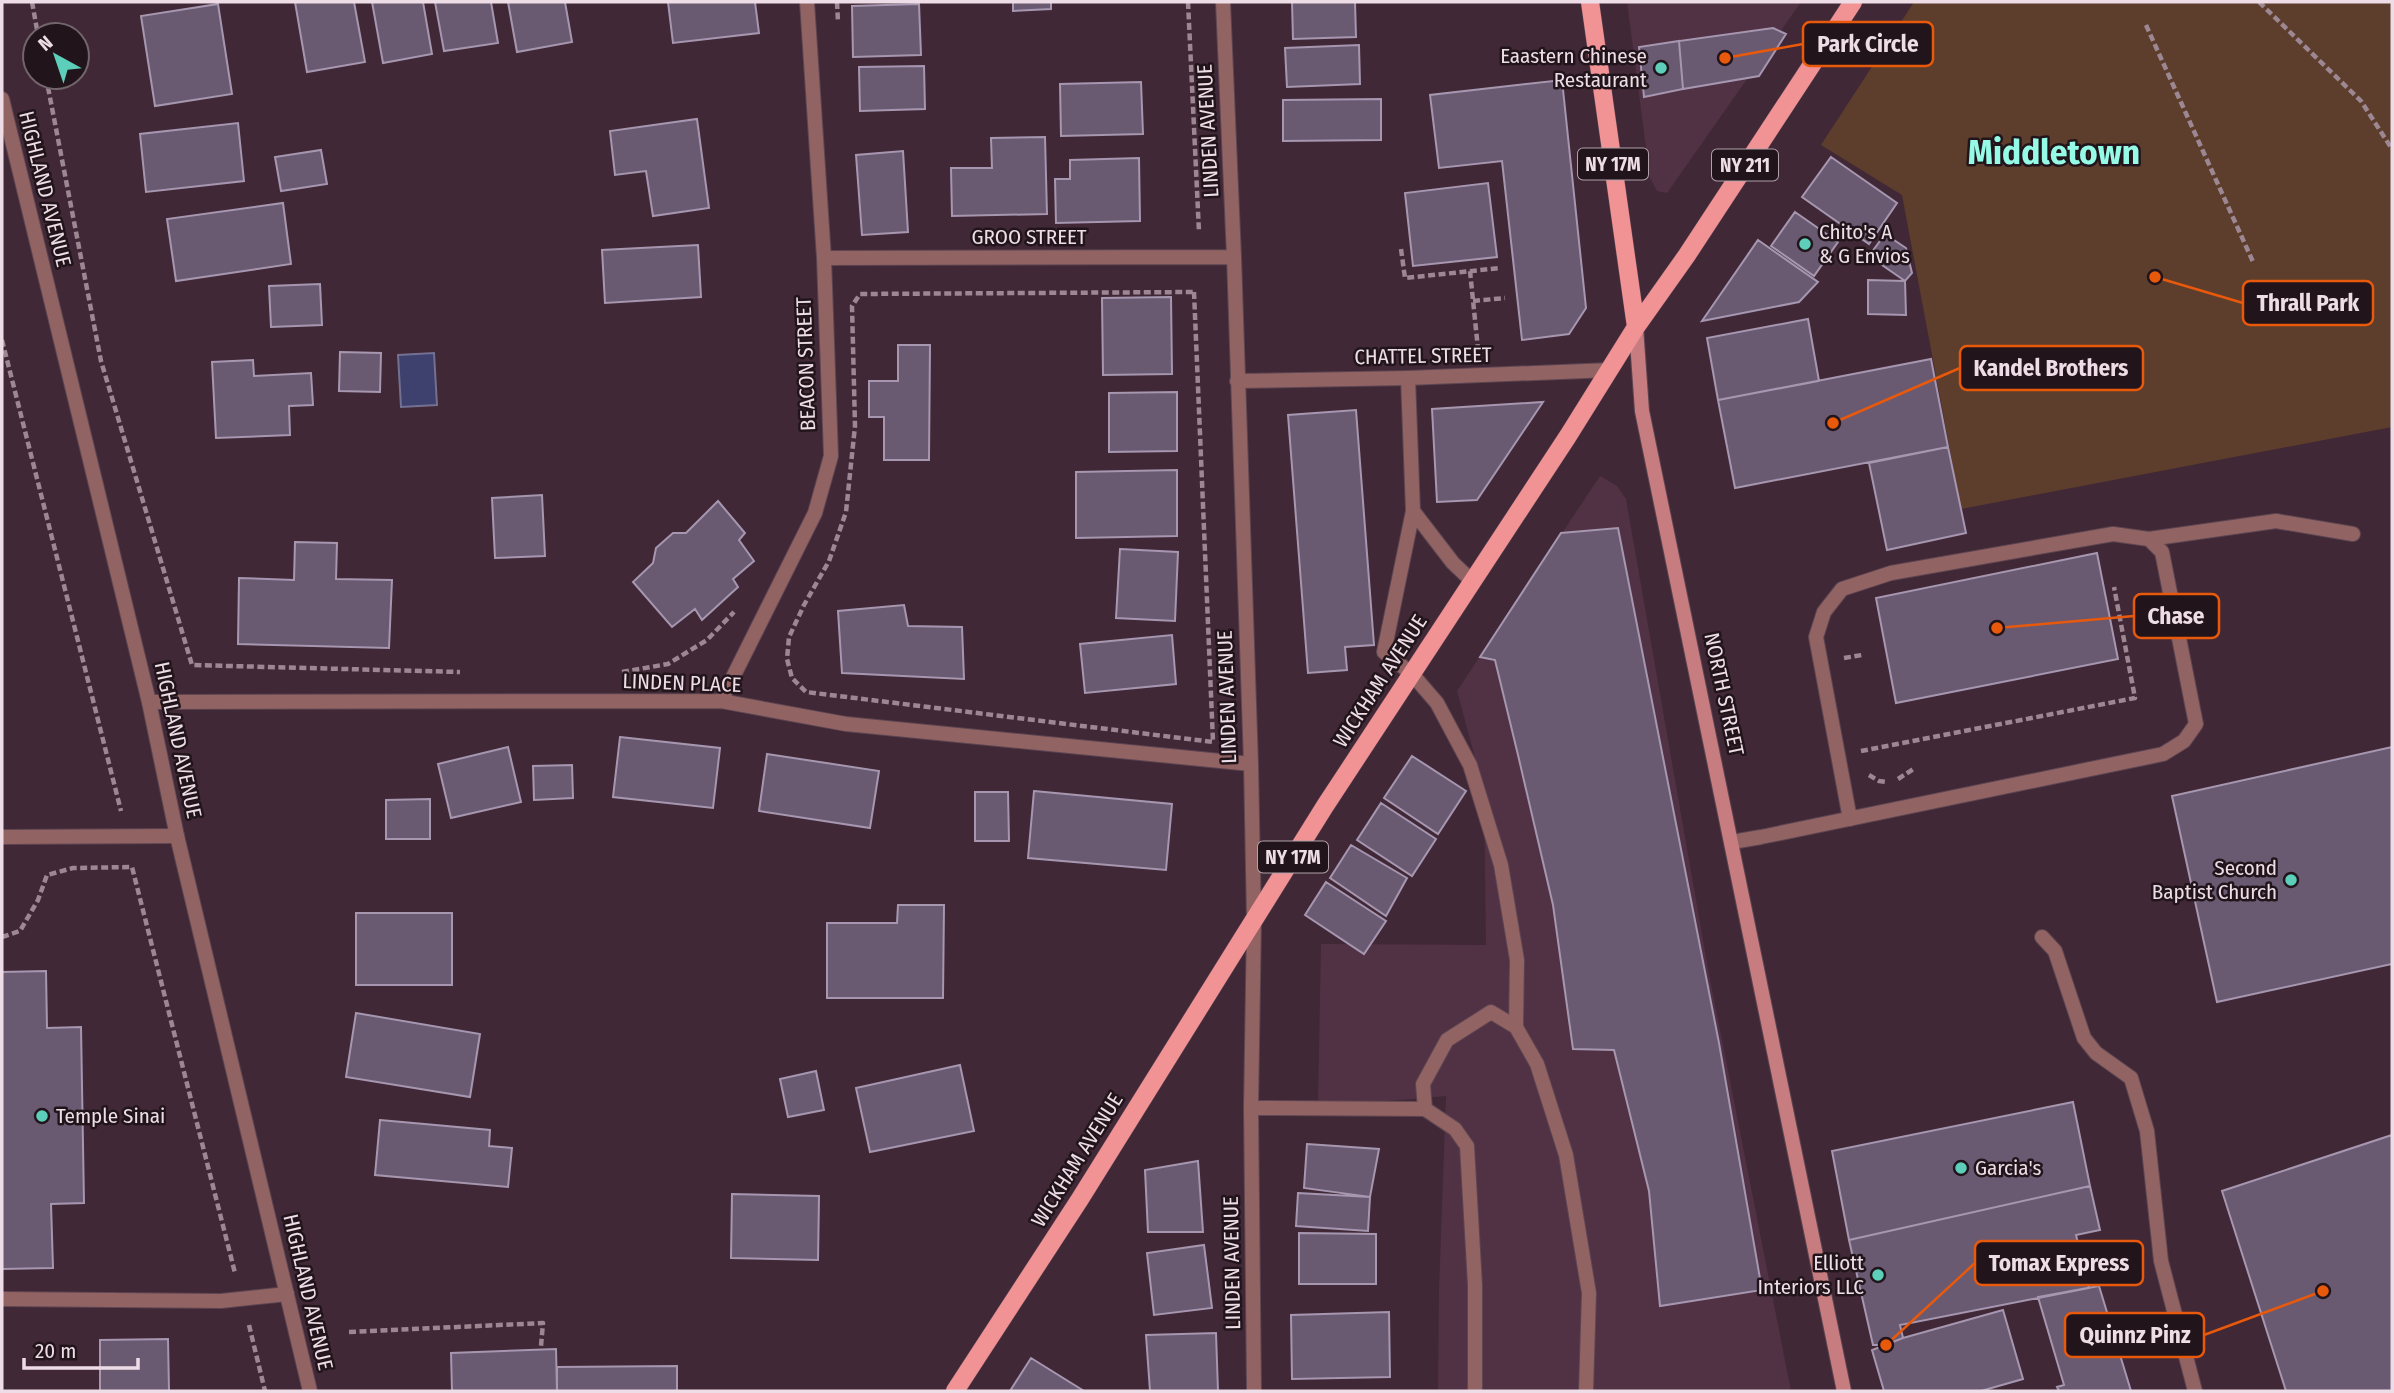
<svg xmlns="http://www.w3.org/2000/svg" width="2394" height="1393" viewBox="0 0 2394 1393" font-family="'Fira Sans Condensed',sans-serif">
<rect width="100%" height="100%" fill="#412836"/>
<path fill="#513244" d="M 1627,2 L 1801,2 L 1667,193 L 1657,191 L 1650,178 Z
M 1600,476 L 1617,486 L 1626,499 L 1708,969 L 1791,1391 L 1438,1391 L 1439,1290 L 1446,1096 L 1318,1107 L 1321,944 L 1486,945 L 1484,791 L 1457,691 Z"/>
<path fill="#5d3e2c" d="M 1914,2 L 2392,2 L 2392,427 L 1961,509 L 1902,195 L 1821,145 Z"/>
<path fill="#3e416e" stroke="#737092" stroke-width="2" d="M 434,353 L 437,405 L 401,407 L 398,355 Z"/>
<path fill="#695a72" stroke="#a696b0" stroke-width="2" d="M 295,2 L 354,2 L 365,62 L 307,72 Z
M 372,2 L 423,2 L 432,54 L 383,63 Z
M 435,2 L 491,2 L 498,43 L 444,51 Z
M 508,2 L 565,2 L 572,42 L 517,52 Z
M 668,2 L 755,2 L 759,33 L 673,43 Z
M 1013,2 L 1051,2 L 1051,9 L 1013,11 Z
M 1292,2 L 1355,2 L 1356,37 L 1293,39 Z
M 218,4 L 232,94 L 155,106 L 141,16 Z
M 919,4 L 921,55 L 853,57 L 852,6 Z
M 1773,28 L 1786,34 L 1759,76 L 1683,89 L 1679,41 Z
M 1679,41 L 1683,89 L 1644,97 L 1639,47 Z
M 1359,45 L 1360,84 L 1287,87 L 1285,48 Z
M 924,66 L 925,109 L 860,111 L 859,67 Z
M 1562,80 L 1586,308 L 1569,334 L 1522,340 L 1502,161 L 1439,168 L 1430,95 Z
M 1141,82 L 1143,134 L 1061,136 L 1060,84 Z
M 1381,99 L 1381,140 L 1283,141 L 1283,100 Z
M 697,119 L 709,208 L 653,216 L 646,171 L 615,175 L 610,131 Z
M 238,123 L 244,181 L 146,192 L 140,134 Z
M 1045,137 L 1047,214 L 952,216 L 951,168 L 992,168 L 991,138 Z
M 321,150 L 327,184 L 281,191 L 275,157 Z
M 903,151 L 908,232 L 862,235 L 856,155 Z
M 1831,157 L 1897,203 L 1869,244 L 1802,197 Z
M 1139,158 L 1140,221 L 1056,223 L 1055,179 L 1070,179 L 1070,160 Z
M 1488,183 L 1497,257 L 1413,266 L 1405,193 Z
M 283,203 L 291,264 L 176,281 L 167,219 Z
M 1795,212 L 1838,242 L 1814,276 L 1771,246 Z
M 1885,234 L 1906,248 L 1912,273 L 1905,281 L 1869,256 Z
M 1758,240 L 1818,282 L 1799,302 L 1702,321 Z
M 698,245 L 701,297 L 605,303 L 602,250 Z
M 1868,280 L 1905,281 L 1906,315 L 1868,314 Z
M 320,284 L 322,325 L 271,327 L 269,286 Z
M 1171,297 L 1172,374 L 1103,375 L 1102,298 Z
M 1808,319 L 1819,381 L 1718,400 L 1707,338 Z
M 898,345 L 930,345 L 929,460 L 884,460 L 884,417 L 869,417 L 869,381 L 898,381 Z
M 340,352 L 381,353 L 380,392 L 339,391 Z
M 1931,359 L 1948,447 L 1735,488 L 1718,400 Z
M 253,360 L 254,376 L 311,373 L 313,405 L 289,406 L 290,435 L 216,438 L 212,362 Z
M 1177,392 L 1177,451 L 1109,452 L 1109,393 Z
M 1543,402 L 1477,500 L 1437,502 L 1432,409 Z
M 1356,410 L 1374,645 L 1345,647 L 1347,670 L 1308,673 L 1288,415 Z
M 1948,447 L 1966,533 L 1887,550 L 1869,463 Z
M 1177,470 L 1177,536 L 1076,538 L 1076,472 Z
M 542,495 L 545,556 L 495,558 L 492,498 Z
M 718,501 L 745,533 L 739,540 L 754,561 L 733,579 L 738,587 L 702,620 L 695,609 L 672,627 L 633,582 L 653,563 L 656,548 L 673,533 L 686,533 Z
M 1618,528 L 1719,1043 L 1762,1290 L 1660,1306 L 1649,1191 L 1614,1050 L 1573,1049 L 1553,905 L 1518,755 L 1495,660 L 1480,657 L 1561,533 Z
M 295,542 L 337,543 L 336,579 L 392,580 L 389,648 L 238,644 L 239,578 L 294,580 Z
M 1120,549 L 1178,552 L 1175,621 L 1116,618 Z
M 2097,553 L 2118,659 L 1896,703 L 1876,598 Z
M 904,605 L 908,626 L 962,627 L 964,679 L 842,673 L 838,611 Z
M 1172,635 L 1176,684 L 1085,693 L 1080,644 Z
M 620,737 L 720,748 L 713,808 L 613,797 Z
M 508,747 L 521,802 L 451,818 L 438,764 Z
M 2392,747 L 2392,964 L 2217,1002 L 2172,796 Z
M 767,754 L 879,771 L 870,828 L 759,811 Z
M 1412,756 L 1466,791 L 1438,834 L 1384,798 Z
M 572,765 L 573,798 L 534,800 L 533,766 Z
M 1034,791 L 1172,804 L 1166,870 L 1028,858 Z
M 975,792 L 1008,792 L 1009,841 L 975,841 Z
M 430,799 L 430,839 L 386,839 L 386,800 Z
M 1381,803 L 1436,839 L 1412,876 L 1357,840 Z
M 1351,845 L 1407,878 L 1386,916 L 1330,878 Z
M 1326,882 L 1386,921 L 1364,954 L 1305,915 Z
M 898,905 L 944,905 L 943,998 L 827,998 L 827,923 L 897,923 Z
M 356,913 L 452,913 L 452,985 L 356,985 Z
M 46,971 L 47,1028 L 81,1027 L 84,1203 L 51,1204 L 53,1268 L 2,1269 L 2,972 Z
M 356,1013 L 480,1034 L 470,1097 L 346,1077 Z
M 960,1065 L 974,1131 L 870,1152 L 856,1088 Z
M 816,1071 L 824,1110 L 788,1117 L 780,1079 Z
M 2073,1102 L 2090,1186 L 1849,1240 L 1832,1151 Z
M 380,1120 L 490,1130 L 489,1146 L 512,1148 L 508,1187 L 375,1175 Z
M 2392,1135 L 2392,1391 L 2286,1391 L 2222,1191 Z
M 1307,1144 L 1379,1149 L 1370,1197 L 1304,1188 Z
M 1198,1161 L 1203,1232 L 1148,1232 L 1145,1170 Z
M 2090,1186 L 2100,1230 L 2076,1235 L 2089,1288 L 1900,1325 L 1903,1338 L 1886,1345 L 1873,1345 L 1849,1240 Z
M 1298,1193 L 1370,1197 L 1368,1231 L 1296,1226 Z
M 732,1194 L 819,1196 L 818,1260 L 731,1258 Z
M 1299,1233 L 1376,1234 L 1376,1284 L 1299,1284 Z
M 1204,1245 L 1212,1308 L 1154,1315 L 1147,1253 Z
M 2099,1286 L 2131,1391 L 2059,1391 L 2057,1387 L 2064,1385 L 2038,1297 Z
M 2003,1310 L 2023,1379 L 1981,1391 L 1884,1391 L 1872,1350 L 1903,1338 Z
M 1389,1312 L 1390,1377 L 1292,1379 L 1291,1315 Z
M 1216,1333 L 1218,1391 L 1150,1391 L 1146,1335 Z
M 168,1339 L 169,1391 L 100,1391 L 100,1340 Z
M 556,1349 L 557,1391 L 452,1391 L 451,1353 Z
M 1031,1358 L 1084,1391 L 1010,1391 Z
M 677,1366 L 677,1391 L 557,1391 L 557,1367 Z"/>
<g fill="none" stroke-linecap="round" stroke-linejoin="round">
<defs>
<path id="service" d="M 1408,378 L 1413,511 L 1453,563 L 1472,581
M 1413,511 L 1384,652 L 1412,674 L 1437,703 L 1470,765 L 1501,865 L 1517,960 L 1516,1027
M 2149,539 L 2276,521 L 2353,534
M 1732,842 L 1761,837 L 2163,754 L 2184,741 L 2196,724 L 2162,552 L 2149,539 L 2113,534 L 1891,573 L 1842,589 L 1824,612 L 1816,637 L 1850,819
M 2042,937 L 2055,951 L 2084,1038 L 2096,1053 L 2131,1078 L 2147,1131 L 2161,1261 L 2195,1391
M 1251,1108 L 1425,1109 L 1455,1129 L 1467,1146 L 1475,1285 L 1475,1391
M 1425,1109 L 1423,1084 L 1447,1040 L 1491,1012 L 1516,1027 L 1537,1064 L 1566,1155 L 1589,1293 L 1586,1391
M 2,1299 L 221,1301 L 287,1294"/>
<path id="minor" d="M 1223,2 L 1234,257 L 1251,764 L 1254,921 L 1251,1108 L 1254,1391
M 824,258 L 1234,257
M 1237,381 L 1408,378 L 1610,370
M 721,701 L 815,513 L 831,456 L 824,258 L 807,2
M 149,702 L 721,701 L 846,724 L 1251,764
M 2,837 L 177,836"/>
<path id="tertiary" d="M 2,99 L 149,702 L 177,836 L 310,1391"/>
<path id="secondary" d="M 1636,327 L 1642,411 L 1844,1391"/>
<path id="primary" d="M 1590,2 L 1636,327
M 955,1391 L 1080,1199 L 1325,806 L 1568,436 L 1636,327 L 1687,255 L 1853,2"/>
</defs>
<use href="#service" stroke="#5d4552" stroke-width="16"/>
<use href="#minor" stroke="#5d4552" stroke-width="16"/>
<use href="#tertiary" stroke="#5d4552" stroke-width="16"/>
<use href="#secondary" stroke="#5d4552" stroke-width="16"/>
<use href="#primary" stroke="#5d4552" stroke-width="19"/>
<path stroke="#9c8792" stroke-width="4.5" stroke-dasharray="7 3.5" stroke-linecap="butt" d="M 32,2 L 38,35
M 837,2 L 838,22
M 1188,2 L 1199,232
M 2259,2 L 2361,101 L 2392,149
M 2146,25 L 2254,264
M 46,77 L 101,361 L 192,665 L 460,672
M 1401,249 L 1405,278 L 1500,268
M 1470,271 L 1478,349
M 1194,292 L 1213,742 L 806,692 L 792,678 L 787,659 L 789,637 L 804,605 L 829,561 L 846,512 L 855,426 L 852,306 L 860,294 Z
M 1473,301 L 1505,298
M 2,340 L 121,811
M 1844,658 L 1862,655
M 622,672 L 668,664 L 707,640 L 734,612
M 1861,751 L 2135,698 L 2114,587
M 1869,775 L 1879,781 L 1887,782
M 1898,779 L 1915,768
M 2,937 L 20,931 L 38,900 L 47,875 L 73,868 L 132,867 L 235,1273
M 249,1325 L 265,1391
M 349,1332 L 543,1323 L 541,1346"/>
<use href="#service" stroke="#926363" stroke-width="14"/>
<use href="#minor" stroke="#926363" stroke-width="14"/>
<use href="#tertiary" stroke="#926363" stroke-width="14"/>
<use href="#secondary" stroke="#c77d7f" stroke-width="14"/>
<use href="#primary" stroke="#f19294" stroke-width="18"/>
</g>
<g fill="#5cceba" stroke="#21151b" stroke-width="2.5">
<circle cx="1661" cy="68" r="7"/>
<circle cx="1805" cy="244" r="7"/>
<circle cx="2291" cy="880" r="7"/>
<circle cx="42" cy="1116" r="7"/>
<circle cx="1961" cy="1168" r="7"/>
<circle cx="1878" cy="1275" r="7"/>
</g>
<g text-anchor="middle" dominant-baseline="central" stroke-width="5" stroke-linejoin="round" paint-order="stroke">
<g fill="#21151b" stroke="#b0a1a9" stroke-width="2">
<rect x="1578" y="148.5" width="70" height="31" rx="5"/>
<rect x="1712" y="149.5" width="66" height="31" rx="5"/>
<rect x="1258" y="841.5" width="70" height="31" rx="5"/>
</g>
<g font-size="19" font-weight="bold" fill="#eedde6">
<text x="1613" y="164">NY 17M</text>
<text x="1745" y="165">NY 211</text>
<text x="1293" y="857">NY 17M</text>
</g>
<g font-size="21" fill="#eedde6" stroke="#21151b" text-anchor="end">
<text x="1647" y="56">Eaastern Chinese<tspan x="1647" dy="24">Restaurant</tspan></text>
<text x="1819" y="232" text-anchor="start">Chito's A<tspan x="1819" dy="24">&amp; G Envios</tspan></text>
<text x="2277" y="868">Second<tspan x="2277" dy="24">Baptist Church</tspan></text>
<text x="56" y="1116" text-anchor="start">Temple Sinai</text>
<text x="1975" y="1168" text-anchor="start">Garcia's</text>
<text x="1864" y="1263">Elliott<tspan x="1864" dy="24">Interiors LLC</tspan></text>
</g>
<g font-size="21" fill="#eedde6" stroke="#21151b">
<text transform="translate(1208 131) rotate(-93)">LINDEN AVENUE</text>
<text transform="translate(45 189) rotate(76)">HIGHLAND AVENUE</text>
<text x="1029" y="237">GROO STREET</text>
<text transform="translate(1423 356) rotate(-1)">CHATTEL STREET</text>
<text transform="translate(806 364) rotate(-92)">BEACON STREET</text>
<text transform="translate(1380 681) rotate(-57)">WICKHAM AVENUE</text>
<text transform="translate(682 683) rotate(2)">LINDEN PLACE</text>
<text transform="translate(1724 694) rotate(78)">NORTH STREET</text>
<text transform="translate(1227 697) rotate(-92)">LINDEN AVENUE</text>
<text transform="translate(178 740) rotate(78)">HIGHLAND AVENUE</text>
<text transform="translate(1077 1160) rotate(-58)">WICKHAM AVENUE</text>
<text transform="translate(1232 1263) rotate(-91)">LINDEN AVENUE</text>
<text transform="translate(308 1292) rotate(77)">HIGHLAND AVENUE</text>
</g>
<g font-size="35" font-weight="bold" fill="#95fbe7" stroke="#21151b">
<text x="2054" y="152">Middletown</text>
</g>
</g>
<path fill="none" stroke="#e8590c" stroke-width="2.5" d="M1725 58L1803 44M2155 277L2243 303M1833 423L1960 368M1997 628L2134 616M1886 1345L1975 1263M2323 1291L2204 1335"/>
<g fill="#e8590c" stroke="#21151b" stroke-width="2.5">
<circle cx="1725" cy="58" r="7"/>
<circle cx="2155" cy="277" r="7"/>
<circle cx="1833" cy="423" r="7"/>
<circle cx="1997" cy="628" r="7"/>
<circle cx="1886" cy="1345" r="7"/>
<circle cx="2323" cy="1291" r="7"/>
</g>
<g fill="#21151b" stroke="#e8590c" stroke-width="2.5">
<rect x="1803" y="22" width="130" height="44" rx="7"/>
<rect x="2243" y="281" width="130" height="44" rx="7"/>
<rect x="1960" y="346" width="183" height="44" rx="7"/>
<rect x="2134" y="594" width="85" height="44" rx="7"/>
<rect x="1975" y="1241" width="168" height="44" rx="7"/>
<rect x="2065" y="1313" width="139" height="44" rx="7"/>
</g>
<g font-size="23" text-anchor="middle" font-weight="bold" fill="#eedde6">
<text x="1868" y="52">Park Circle</text>
<text x="2308" y="311">Thrall Park</text>
<text x="2051" y="376">Kandel Brothers</text>
<text x="2176" y="624">Chase</text>
<text x="2059" y="1271">Tomax Express</text>
<text x="2135" y="1343">Quinnz Pinz</text>
</g>
<rect width="2394" height="1393" fill="none" stroke="#eedde6" stroke-width="7"/>
<g transform="translate(56 56) rotate(320)"><circle r="33" fill="#21151b" stroke="#73656c" stroke-width="2"/>
<path d="M0-5L12 26L0 18L-12 26Z" fill="#5cceba"/>
<text y="-10" font-size="19" font-weight="bold" text-anchor="middle" fill="#eedde6">N</text>
</g>
<path d="M24 1358v10h114v-10" fill="none" stroke="#eedde6" stroke-width="3.5"/>
<text x="35" y="1358" font-size="21" fill="#eedde6" stroke="#21151b" stroke-width="5" paint-order="stroke">20 m</text>
</svg>
